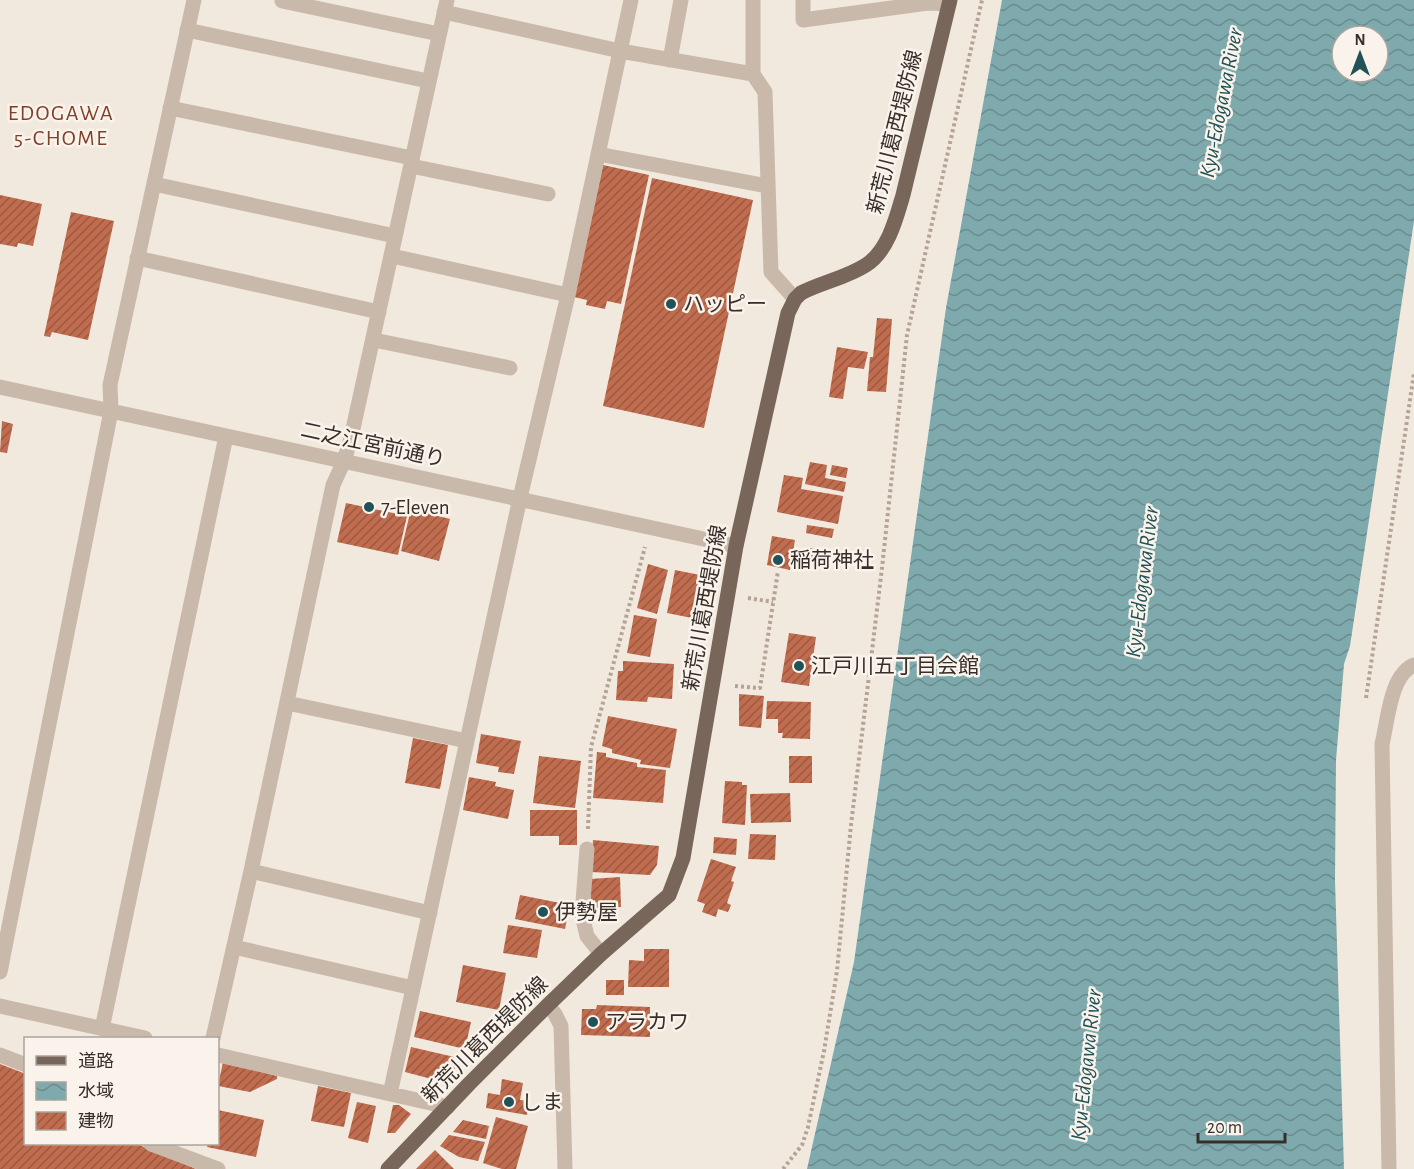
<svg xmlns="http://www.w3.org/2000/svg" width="1414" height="1169" viewBox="0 0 1414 1169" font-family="'Alegreya Sans','Noto Sans JP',sans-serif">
<defs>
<pattern id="water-waves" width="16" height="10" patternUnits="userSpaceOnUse" patternTransform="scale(1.5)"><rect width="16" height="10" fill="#7faaad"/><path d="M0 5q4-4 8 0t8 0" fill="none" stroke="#698b8d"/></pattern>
<pattern id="building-hatch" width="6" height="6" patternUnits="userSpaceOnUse" patternTransform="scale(1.5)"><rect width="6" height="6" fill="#c06c4e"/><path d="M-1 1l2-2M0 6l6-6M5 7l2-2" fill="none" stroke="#9d5941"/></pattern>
</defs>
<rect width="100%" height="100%" fill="#f1e9de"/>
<path fill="url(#water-waves)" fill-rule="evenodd" d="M 1002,0 L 1414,0 L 1414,221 L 1350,646 L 1344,664 L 1336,760 L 1335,880 L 1344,1169 L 807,1169 L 854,962 L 946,308 ZM 1342,36 L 1378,36 L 1378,72 L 1342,72 Z"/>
<path fill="url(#building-hatch)" d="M 603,165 L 649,175 L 621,304 L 607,301 L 605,309 L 586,305 L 587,300 L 574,297 Z
M 652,178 L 753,200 L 704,428 L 603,406 Z
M 0,195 L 42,204 L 33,246 L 18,243 L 17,247 L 0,244 Z
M 71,212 L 114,221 L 88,340 L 52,332 L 50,337 L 44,336 Z
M 877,318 L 892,319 L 886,392 L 867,391 L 870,357 L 873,357 Z
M 837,347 L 868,352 L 864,369 L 848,367 L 843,399 L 829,397 Z
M 2,421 L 13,424 L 7,453 L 0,452 Z
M 810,462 L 827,465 L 825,478 L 846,482 L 844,492 L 805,484 Z
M 832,465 L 848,468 L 846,478 L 830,475 Z
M 784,475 L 803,478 L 801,489 L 843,496 L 838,524 L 777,512 Z
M 346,503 L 407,516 L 398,555 L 337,542 Z
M 411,509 L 450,519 L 439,561 L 401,551 Z
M 807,525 L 834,529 L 832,538 L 806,533 Z
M 772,536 L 795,540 L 790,570 L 767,565 Z
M 810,548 L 823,550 L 820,567 L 807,565 Z
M 648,564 L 668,570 L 657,614 L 637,608 Z
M 675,570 L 700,575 L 692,618 L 667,613 Z
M 634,615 L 657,619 L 650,657 L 627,653 Z
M 789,633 L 816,637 L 809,686 L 781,682 Z
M 623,661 L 674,664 L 672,699 L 648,697 L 647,702 L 616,700 L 618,671 L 623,671 Z
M 739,694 L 764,696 L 761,728 L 739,726 Z
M 767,701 L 811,702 L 810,739 L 782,738 L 783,733 L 778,733 L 778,719 L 766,719 Z
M 608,716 L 677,729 L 670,768 L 640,764 L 641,760 L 612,753 L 612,749 L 602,746 Z
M 481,734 L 521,741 L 514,774 L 498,772 L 499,767 L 476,763 Z
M 413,738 L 448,745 L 440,789 L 405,783 Z
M 597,752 L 606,753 L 606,757 L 637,763 L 637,767 L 666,770 L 663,803 L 593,798 Z
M 539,756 L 581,761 L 575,808 L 533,803 Z
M 789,756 L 812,756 L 812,783 L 789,783 Z
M 469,777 L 496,782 L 495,786 L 514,790 L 508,819 L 463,810 Z
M 725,781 L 742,782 L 742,785 L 747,785 L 745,825 L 722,823 Z
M 790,793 L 791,822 L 751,823 L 750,794 Z
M 530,810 L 577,810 L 577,845 L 559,845 L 559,836 L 530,836 Z
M 750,834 L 776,835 L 775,860 L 748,859 Z
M 714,837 L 737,839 L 736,855 L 713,853 Z
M 593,840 L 659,846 L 657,865 L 650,875 L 591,872 Z
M 711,859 L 736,867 L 731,881 L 734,882 L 727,903 L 731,905 L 728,912 L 718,909 L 716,917 L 702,912 L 705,904 L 697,901 Z
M 620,877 L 621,907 L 596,908 L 595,900 L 591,901 L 590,879 Z
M 520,895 L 565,904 L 564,909 L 569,909 L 565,929 L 515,919 Z
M 508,925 L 542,930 L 537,958 L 503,953 Z
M 644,949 L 669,949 L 669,987 L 628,987 L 629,960 L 644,961 Z
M 463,965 L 506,973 L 499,1010 L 456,1002 Z
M 606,980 L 624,980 L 624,995 L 606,995 Z
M 597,1005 L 650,1007 L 650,1037 L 581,1035 L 582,1009 L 596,1009 Z
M 420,1011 L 471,1022 L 465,1049 L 414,1037 Z
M 411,1047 L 463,1059 L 443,1082 L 405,1072 Z
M 223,1062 L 277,1076 L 277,1079 L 250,1092 L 218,1086 Z
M 0,1064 L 26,1074 L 26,1144 L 137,1144 L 196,1169 L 0,1169 Z
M 502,1079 L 523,1083 L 520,1100 L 529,1101 L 527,1115 L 486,1108 L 488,1093 L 500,1095 Z
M 318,1086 L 351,1093 L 344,1127 L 311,1121 Z
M 357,1102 L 376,1106 L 368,1143 L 348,1138 Z
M 393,1105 L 399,1105 L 411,1114 L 395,1133 L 387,1133 Z
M 218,1110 L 264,1120 L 256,1157 L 207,1147 L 208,1144 L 218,1144 Z
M 496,1117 L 528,1126 L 516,1169 L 502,1169 L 483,1163 Z
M 463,1120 L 489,1126 L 486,1139 L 453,1132 Z
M 449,1135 L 485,1142 L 478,1161 L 459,1157 L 440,1146 Z
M 435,1150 L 454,1169 L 416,1169 Z"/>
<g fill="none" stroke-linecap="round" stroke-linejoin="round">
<path stroke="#b5a395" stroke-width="4" stroke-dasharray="3 3" stroke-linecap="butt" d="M 748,598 L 773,602
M 735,686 L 760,688 L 778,571
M 1366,698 L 1414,373
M 588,829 L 591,747 L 645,547
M 783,1169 L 802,1145 L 808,1127 L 824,1051 L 837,971 L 851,825 L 882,568 L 907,335 L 982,0"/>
<path stroke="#c9b9ab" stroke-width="15" d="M 753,0 L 753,74
M 803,0 L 803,20 L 928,3 L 949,4
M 282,1 L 439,34
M 444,12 L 620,51 L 753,74 L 765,92 L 771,272 L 795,299
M 187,30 L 428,81
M 670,60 L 681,0
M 170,108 L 412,158
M 598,154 L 767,186
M 411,166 L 548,194
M 154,184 L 395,236
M 392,256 L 568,295
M 137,258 L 379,312
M 374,340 L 510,368
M 0,387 L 736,546
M 287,703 L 467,741
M 587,849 L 582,915 L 587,936 L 601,954
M 251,871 L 430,913
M 234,947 L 413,988
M 0,972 L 111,411 L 110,385 L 194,0
M 548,1005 L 555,1014 L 561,1026 L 565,1169
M 0,1006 L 145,1038
M 102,1029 L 226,436
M 213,1038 L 251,871 L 333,485 L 344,461 L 351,438 L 447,0
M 0,1055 L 26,1065
M 218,1055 L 448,1107
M 390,1094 L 520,498 L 568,295 L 631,0
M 151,1144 L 218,1169
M 1389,1169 L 1382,744 C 1388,720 1390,675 1414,665"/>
<path stroke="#78665b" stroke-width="15" d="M 388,1169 L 469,1084 L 548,1005 L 601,954 L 669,895 L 683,858 L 736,546 L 788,313 L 795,299 L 801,293 C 822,282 846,278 866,265 C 888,251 896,219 903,195 L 950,0"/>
</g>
<g fill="#215257" stroke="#f9f3eb" stroke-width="2">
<circle cx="671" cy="304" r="6"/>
<circle cx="369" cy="507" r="6"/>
<circle cx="778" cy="560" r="6"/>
<circle cx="799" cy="666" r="6"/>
<circle cx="543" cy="912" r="6"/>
<circle cx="593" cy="1022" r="6"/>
<circle cx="509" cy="1102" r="6"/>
</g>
<g text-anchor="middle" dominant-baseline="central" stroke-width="5" stroke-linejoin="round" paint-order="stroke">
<g font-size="21" fill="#372e2a" stroke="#f9f3eb">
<text transform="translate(895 132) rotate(-76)">新荒川葛西堤防線</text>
<text transform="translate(373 445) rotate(12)">二之江宮前通り</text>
<text transform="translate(705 608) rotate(-80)">新荒川葛西堤防線</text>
<text transform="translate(485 1040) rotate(-45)">新荒川葛西堤防線</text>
</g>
<g font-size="21" fill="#372e2a" stroke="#f9f3eb" text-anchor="start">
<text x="683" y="304">ハッピー</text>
<text x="381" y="507">7-Eleven</text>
<text x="790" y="560">稲荷神社</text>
<text x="811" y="666">江戸川五丁目会館</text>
<text x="555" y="912">伊勢屋</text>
<text x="605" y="1022">アラカワ</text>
<text x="521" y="1102">しま</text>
</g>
<g font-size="22" font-style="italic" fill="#215257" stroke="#f9f3eb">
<text transform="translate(1221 103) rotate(-79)">Kyu-Edogawa River</text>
<text transform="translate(1142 582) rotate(-83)">Kyu-Edogawa River</text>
<text transform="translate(1086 1065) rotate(-84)">Kyu-Edogawa River</text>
</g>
<g font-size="22" letter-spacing="1.5" fill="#823e27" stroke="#f9f3eb">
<text x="61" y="113">EDOGAWA<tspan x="61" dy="25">5-CHOME</tspan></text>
</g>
</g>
<rect x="24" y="1037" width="195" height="108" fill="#f9f3eb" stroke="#aba49e" stroke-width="1.5"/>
<rect x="36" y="1056" width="30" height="9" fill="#78665b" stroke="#aba49e" stroke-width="1.5"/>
<text x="78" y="1067" font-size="18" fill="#372e2a">道路</text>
<rect x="36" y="1082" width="30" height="18" fill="url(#water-waves)" stroke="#aba49e" stroke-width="1.5"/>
<text x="78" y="1097" font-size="18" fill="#372e2a">水域</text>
<rect x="36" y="1112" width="30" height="18" fill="url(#building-hatch)" stroke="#aba49e" stroke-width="1.5"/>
<text x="78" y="1127" font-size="18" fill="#372e2a">建物</text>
<g transform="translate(1360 54)"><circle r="28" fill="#f9f3eb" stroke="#aba49e" stroke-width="1.5"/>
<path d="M0-4.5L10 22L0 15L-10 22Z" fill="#215257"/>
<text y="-9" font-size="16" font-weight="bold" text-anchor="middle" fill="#372e2a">N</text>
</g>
<path d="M1198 1133v9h87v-9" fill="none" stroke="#372e2a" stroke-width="3"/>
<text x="1207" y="1133" font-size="18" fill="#372e2a" stroke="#f9f3eb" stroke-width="4.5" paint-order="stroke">20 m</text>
</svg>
